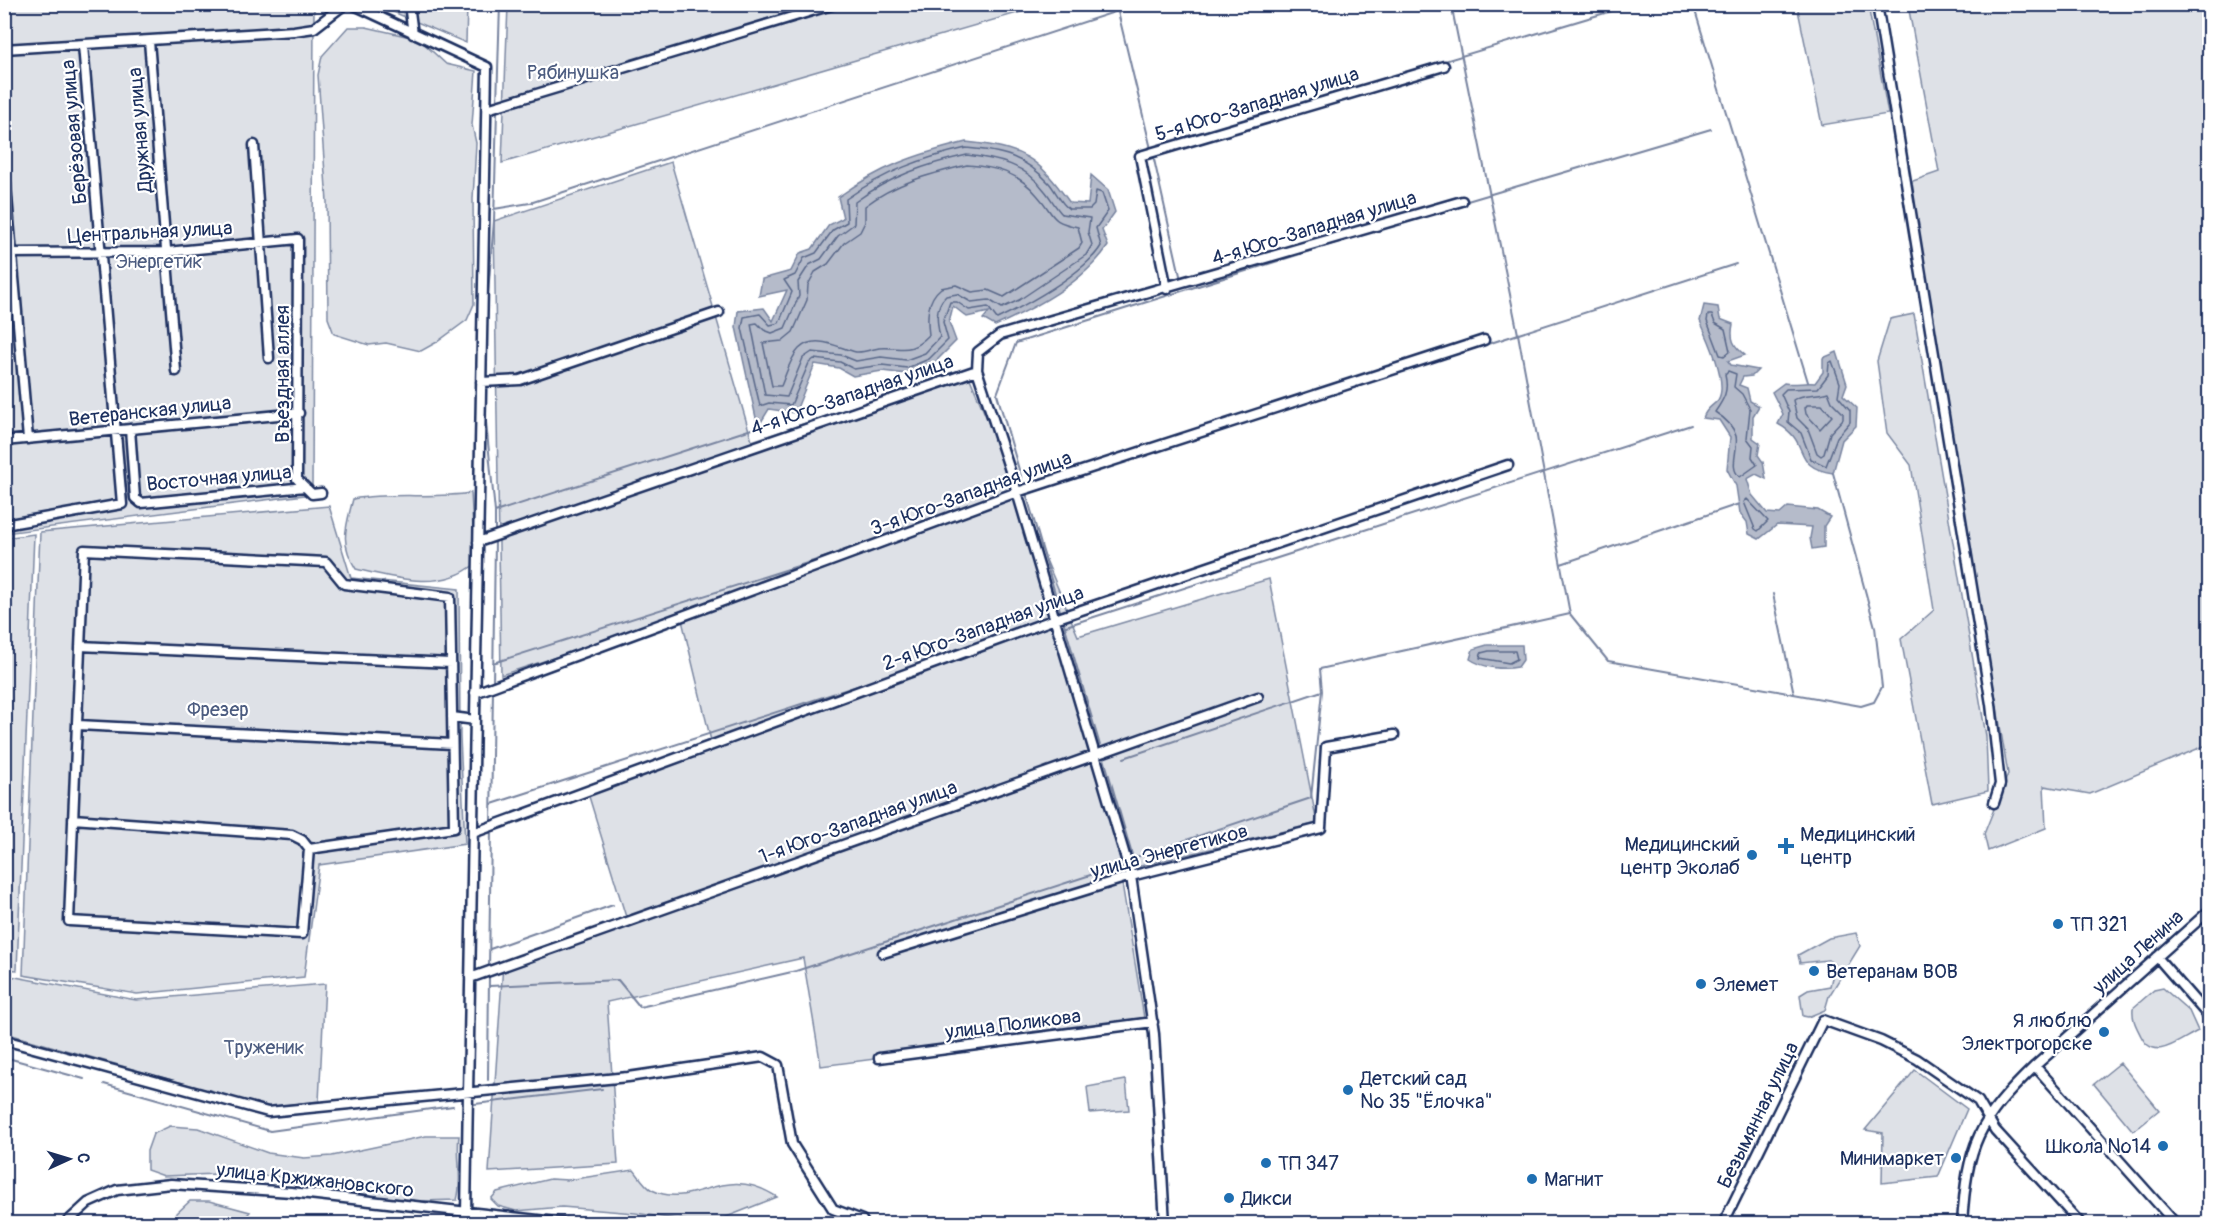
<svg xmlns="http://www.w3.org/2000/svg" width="2214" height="1228" viewBox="0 0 2214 1228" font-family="Pangolin,sans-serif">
<rect width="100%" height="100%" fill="#fff"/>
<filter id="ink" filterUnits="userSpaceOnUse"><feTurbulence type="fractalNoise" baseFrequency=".0167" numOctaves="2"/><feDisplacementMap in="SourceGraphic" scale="12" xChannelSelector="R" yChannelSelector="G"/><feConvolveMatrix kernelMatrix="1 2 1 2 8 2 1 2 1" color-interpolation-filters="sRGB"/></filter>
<g filter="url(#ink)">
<path fill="#dee1e7" stroke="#7c88a2" stroke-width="1.5" d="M 4,5 L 314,5 L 312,494 L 5,533 Z
M 377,5 L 467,5 L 466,43 Z
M 508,5 L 1045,5 L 502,163 Z
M 1800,5 L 1868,5 L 1888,114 L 1822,125 L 1798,10 Z
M 1908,5 L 2209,5 L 2209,744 L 2090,794 L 2044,786 L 2046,828 L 1988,851 L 1984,834 L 2008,774 L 1910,182 L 1939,172 Z
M 348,27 L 366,27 L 419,39 L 446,64 L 476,71 L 472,125 L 476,143 L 473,199 L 474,304 L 467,320 L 437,342 L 421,351 L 386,343 L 369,345 L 334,334 L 328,318 L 327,202 L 318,75 L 322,56 Z
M 671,162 L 752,441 L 966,369 L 1078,636 L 1269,579 L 1317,823 L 1120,871 L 1145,1024 L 821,1066 L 803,958 L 607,1002 L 618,1164 L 489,1172 L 503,964 L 626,917 L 587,790 L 712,745 L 681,616 L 501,675 L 494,221 Z
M 1914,314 L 1986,736 L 1988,791 L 1932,804 L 1901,639 L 1934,610 L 1911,465 L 1887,433 L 1877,361 L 1890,319 Z
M 471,493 L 475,564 C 442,592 394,578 356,569 C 339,542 346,527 353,499 C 392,492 432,499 471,493 Z
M 329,506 L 351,578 L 459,589 L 460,737 L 465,844 L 319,865 L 304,977 L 137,994 L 23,975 L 40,532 Z
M 34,534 L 17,970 L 4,969 L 4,538 Z
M 1856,933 L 1860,946 L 1829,996 L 1825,1010 L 1808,1017 L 1803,1016 L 1800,995 L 1808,990 L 1830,986 L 1835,965 L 1828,960 L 1800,963 L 1798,955 L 1829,938 Z
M 5,975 L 136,1000 L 325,984 L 319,1101 L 267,1107 L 5,1033 Z
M 2163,988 L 2189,1011 L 2198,1031 C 2179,1040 2154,1063 2141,1036 C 2136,1026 2132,1020 2133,1008 L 2154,990 Z
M 2120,1063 L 2159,1110 L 2133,1131 L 2094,1084 Z
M 1915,1070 L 1967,1109 L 1938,1177 L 1882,1183 L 1883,1133 L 1865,1130 Z
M 1126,1080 L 1129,1110 L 1090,1113 L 1087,1087 Z
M 170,1126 L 198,1128 L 268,1153 L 304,1158 L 332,1156 L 426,1136 L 459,1136 C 456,1157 463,1180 457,1200 L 420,1201 L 384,1198 L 283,1177 L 218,1174 L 164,1176 L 147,1170 L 147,1151 L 153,1134 Z
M 634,1170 C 639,1176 645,1186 652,1190 C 695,1211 722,1161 777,1197 L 709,1224 L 635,1213 L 562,1207 L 516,1211 L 498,1206 L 491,1199 L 497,1192 L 550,1179 L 568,1180 Z
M 190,1201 L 209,1201 L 250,1212 L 240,1223 L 186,1223 L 176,1214 Z"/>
<path fill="#b5bbca" stroke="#77839f" stroke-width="1.5" d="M 966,142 C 1023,148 1037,156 1070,203 L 1088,204 L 1091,175 L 1108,190 L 1115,212 L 1102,230 L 1108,246 C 1083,283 1035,308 995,326 L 983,319 L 989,312 L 967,317 L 953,306 L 949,322 L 956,341 L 933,364 L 907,374 L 882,371 L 853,376 L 839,368 L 815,364 L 795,413 L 769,409 L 758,427 L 736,327 L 738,311 L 764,308 L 773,321 L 787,290 L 759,296 L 762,279 L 791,271 L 800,253 L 812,249 L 829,225 L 843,218 L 838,197 C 882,166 914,155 966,142 Z
M 1704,305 L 1718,307 L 1720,319 L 1733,324 C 1730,339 1733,346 1745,355 L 1728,361 L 1731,365 L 1758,370 L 1752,376 L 1743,377 L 1739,385 L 1747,388 L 1750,401 L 1759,406 L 1753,416 L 1753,438 L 1760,443 L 1758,455 L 1763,462 L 1766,479 L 1756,474 L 1747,479 L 1752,495 L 1767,513 L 1780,514 L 1788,507 L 1818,510 L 1830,517 L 1824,526 L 1824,547 L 1812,549 L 1810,538 L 1812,527 L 1777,525 L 1759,539 L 1749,534 L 1747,522 L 1740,513 L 1736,486 L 1727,469 L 1730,437 L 1719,420 L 1703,418 C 1706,408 1712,407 1718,400 C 1729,383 1708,338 1700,321 Z
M 1837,352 L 1847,384 L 1843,395 L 1857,408 L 1856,426 L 1842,440 L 1833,473 C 1790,467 1812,442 1778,424 L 1783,414 L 1772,392 L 1784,383 C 1795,385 1803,382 1815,383 L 1823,372 L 1823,358 Z
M 1487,645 L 1522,645 L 1523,660 L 1518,667 C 1503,670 1483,668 1470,659 L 1473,649 Z"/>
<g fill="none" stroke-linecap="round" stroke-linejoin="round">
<path stroke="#596789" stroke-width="1.5" d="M 966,148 C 1002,151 1024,156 1049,183 C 1056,191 1060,203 1069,209 L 1090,209 L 1094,205 L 1096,191 L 1102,193 L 1108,211 L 1096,228 L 1101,246 C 1085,273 1026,305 997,319 L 988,307 L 969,310 L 957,302 L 950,302 L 943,322 L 948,340 L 929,359 L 907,368 L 882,365 L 854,369 L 840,362 L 814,359 L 809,363 L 791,405 L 769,403 L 760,406 L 742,328 L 744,317 L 760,314 L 770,325 L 779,323 L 792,292 L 784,280 L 795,275 L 804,258 L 816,253 L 833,230 L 847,222 L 846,199 C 884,172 922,158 966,148 Z
M 967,155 C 998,159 1025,164 1045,191 C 1051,198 1055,207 1062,214 L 1090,218 L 1088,232 L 1092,245 L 1086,255 L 1019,300 L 1002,308 L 989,300 L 971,302 L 957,294 L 946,296 C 934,307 937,323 940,337 L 925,353 L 906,360 L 881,357 L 856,361 L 841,355 L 812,352 L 803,358 L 787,397 L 765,395 L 751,324 L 757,323 L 764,330 L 772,333 L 785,328 L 799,296 L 798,282 L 809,265 L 821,259 L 838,236 L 854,224 L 855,202 C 889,177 926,164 967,155 Z
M 967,165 C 995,167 1018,172 1037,195 C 1057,217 1047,220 1078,227 L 1082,243 L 1079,248 L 1004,297 L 988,290 L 972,292 L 956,285 L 941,288 C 926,300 927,319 929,335 C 908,356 903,346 879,348 C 872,349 863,353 856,352 C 839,348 815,333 799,349 C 790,358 786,375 781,386 L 772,386 L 763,343 L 782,341 L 793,332 L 807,300 L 808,285 L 815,272 L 828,264 L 844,243 L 860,232 L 865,222 L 865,206 C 895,183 930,174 967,165 Z
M 1708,315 L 1712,315 L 1715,323 L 1725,329 L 1730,351 L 1724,356 L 1720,355 L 1707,321 Z
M 1832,361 L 1840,383 L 1838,396 L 1850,410 L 1850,422 L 1837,437 L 1826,466 L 1811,459 L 1801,433 L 1788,422 L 1789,412 L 1781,394 L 1786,389 L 1818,388 L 1828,375 L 1829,363 Z
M 1728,371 L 1736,374 L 1734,387 L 1742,394 L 1750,409 L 1747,438 L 1753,446 L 1752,457 L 1757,465 L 1740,477 C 1728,468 1739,450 1736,436 C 1733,425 1723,417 1715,412 C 1724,399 1729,391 1725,374 Z
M 1828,392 L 1832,402 L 1843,413 L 1843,419 L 1830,433 L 1824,454 L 1821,456 L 1817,453 L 1808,429 L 1797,418 L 1793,400 C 1803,393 1817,396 1828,392 Z
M 1822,405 L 1832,416 L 1820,429 L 1806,414 L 1805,408 L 1807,405 Z
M 1747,499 L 1768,521 L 1758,531 L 1755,529 L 1744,502 Z
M 1489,651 L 1515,651 L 1517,659 L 1509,663 L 1480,658 L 1481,653 Z"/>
<path stroke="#77839f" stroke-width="2" d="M 1451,4 L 1518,334 L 1570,614 L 1608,661 L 1861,706 L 1874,702 L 1882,687 L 1875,627 L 1833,473
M 1693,4 L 1808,382
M 1118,12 L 1151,149
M 1398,75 L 1635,4
M 497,104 L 500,4
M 1153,155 L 1181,280
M 1464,202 L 1711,129
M 494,209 L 530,203 L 1139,4
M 486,317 L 494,221 L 497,110
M 1348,389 L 1736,264
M 485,412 L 495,512 L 495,535
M 1024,487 L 997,394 L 1016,343 L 1361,235
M 1026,493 L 1061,614
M 495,512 L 758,427
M 1561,564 L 1739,504
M 1773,594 L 1794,694
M 1063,620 L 1101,749
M 1066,626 L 1691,425
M 493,663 L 845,551
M 493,685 L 495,540
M 1103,755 L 1133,858 L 1311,798 L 1322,691 L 1320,669 L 1570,614
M 1124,758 L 1322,691
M 955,799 L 996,786
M 492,804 L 888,676
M 491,823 L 493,690
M 490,949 L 613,905
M 489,970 L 491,828
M 489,986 L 618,980 L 640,1007 L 796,971 L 1112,868
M 4,1057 L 84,1079
M 488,1080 L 489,975
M 104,1084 L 270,1131 L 453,1106
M 475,1104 L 602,1089"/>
<defs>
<path id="street" d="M 352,4 L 487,67 L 468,1094 L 466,1213 L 469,1224
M 409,4 L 413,34
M 1877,4 L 1991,704 L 2000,784 L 1994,803
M 149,41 L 176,371
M 4,49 L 294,31 L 314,28 L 345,4
M 487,109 L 835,4
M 254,145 L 269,358
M 4,162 L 28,439
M 4,253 L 167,252 L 298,239 L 297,479 L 312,494 L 321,493
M 1167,289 L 1140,156 L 1444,66
M 977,370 L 1017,492 L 1131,876 L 1154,1034 L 1165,1224
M 481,382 L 520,380 L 719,312
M 130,429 L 135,498 L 141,503 L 305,487
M 4,441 L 299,413
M 4,525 L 122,504 L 83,45
M 478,542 L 977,370 L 978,352 L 1000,335 L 1462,201
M 80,646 L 451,663
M 475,693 L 1017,492 L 1484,340
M 452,717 L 475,720
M 78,725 L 452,744
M 73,819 L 292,835 L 302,840 L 309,849 L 302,934 L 69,921 L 84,550 L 326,562 L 344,584 L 450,597 L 454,828 L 309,849
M 473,833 L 1055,619 L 1508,465
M 883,953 L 1131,876 L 1321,828 L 1326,747 L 1394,735
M 2157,957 L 2210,1018
M 470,978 L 1258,697
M 4,1040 L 268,1112 L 628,1077 L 763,1057 L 778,1065 L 792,1144 L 833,1209 L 862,1220 L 864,1224
M 879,1058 L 1153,1022
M 2035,1066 L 2176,1224
M 65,1224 L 88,1203 L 117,1190 L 171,1184 L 291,1192 L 573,1224
M 1723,1224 L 1823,1020 L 1881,1041 L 1917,1059 L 1978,1101 L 1995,1130 L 2081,1224
M 1962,1224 C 1967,1144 1978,1121 2035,1066 L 2210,910"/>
</defs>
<use href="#street" stroke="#1b2f5e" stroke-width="13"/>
<use href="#street" stroke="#fff" stroke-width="8"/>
</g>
</g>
<g fill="#1f6fb2" stroke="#fff" stroke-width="2">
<path d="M1783 837h6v6h6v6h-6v6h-6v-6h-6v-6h6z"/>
<circle cx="1752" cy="855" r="6"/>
<circle cx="2058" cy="924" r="6"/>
<circle cx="1814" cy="971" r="6"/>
<circle cx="1701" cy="984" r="6"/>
<circle cx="2104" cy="1032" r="6"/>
<circle cx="1348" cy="1090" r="6"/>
<circle cx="2163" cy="1146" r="6"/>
<circle cx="1956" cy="1158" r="6"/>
<circle cx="1266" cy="1163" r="6"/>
<circle cx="1532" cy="1179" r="6"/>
<circle cx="1229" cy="1198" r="6"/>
</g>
<g text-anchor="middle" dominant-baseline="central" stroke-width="4.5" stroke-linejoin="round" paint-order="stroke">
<g font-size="20" fill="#4c5c80" stroke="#fff">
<text x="573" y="72">Рябинушка</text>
<text x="159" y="261">Энергетик</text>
<text x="218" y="709">Фрезер</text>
<text x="264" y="1047">Труженик</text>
</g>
<g font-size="20" fill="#1b2f5e" stroke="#fff">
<text transform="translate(1257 104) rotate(-17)">5-я Юго-Западная улица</text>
<text transform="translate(140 130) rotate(-95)">Дружная улица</text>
<text transform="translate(74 132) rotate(-95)">Берёзовая улица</text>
<text transform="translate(1314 228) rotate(-17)">4-я Юго-Западная улица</text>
<text transform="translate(150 232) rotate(-3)">Центральная улица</text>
<text transform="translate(282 374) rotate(-90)">Въездная аллея</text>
<text transform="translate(852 395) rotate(-19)">4-я Юго-Западная улица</text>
<text transform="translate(150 411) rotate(-6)">Ветеранская улица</text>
<text transform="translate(219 478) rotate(-5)">Восточная улица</text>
<text transform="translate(971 493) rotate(-20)">3-я Юго-Западная улица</text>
<text transform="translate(983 628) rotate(-20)">2-я Юго-Западная улица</text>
<text transform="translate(858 822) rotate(-20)">1-я Юго-Западная улица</text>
<text transform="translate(1169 851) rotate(-15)">улица Энергетиков</text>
<text transform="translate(2138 952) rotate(-42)">улица Ленина</text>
<text transform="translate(1013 1024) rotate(-7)">улица Поликова</text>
<text transform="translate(1758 1115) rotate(-64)">Безымянная улица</text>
<text transform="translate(315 1180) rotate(6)">улица Кржижановского</text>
</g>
<g font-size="20" fill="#1b2f5e" stroke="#fff" text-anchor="start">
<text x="1800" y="834">Медицинский<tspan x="1800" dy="23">центр</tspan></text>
<text x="1740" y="844" text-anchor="end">Медицинский<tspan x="1740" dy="23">центр Эколаб</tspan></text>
<text x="2070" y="924">ТП 321</text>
<text x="1826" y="971">Ветеранам ВОВ</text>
<text x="1713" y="984">Элемет</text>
<text x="2092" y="1020" text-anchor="end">Я люблю<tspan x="2092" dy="23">Электрогорске</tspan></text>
<text x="1360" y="1078">Детский сад<tspan x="1360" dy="23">№ 35 "Ёлочка"</tspan></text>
<text x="2151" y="1146" text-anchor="end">Школа №14</text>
<text x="1944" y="1158" text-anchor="end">Минимаркет</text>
<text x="1278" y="1163">ТП 347</text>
<text x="1544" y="1179">Магнит</text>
<text x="1241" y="1198">Дикси</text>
</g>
</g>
<rect width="2214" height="1228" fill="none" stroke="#fff" stroke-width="24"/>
<rect x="12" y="12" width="2190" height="1204" fill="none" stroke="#1b2f5e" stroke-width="2" filter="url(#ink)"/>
<g transform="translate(69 1159) rotate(86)" stroke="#ffffff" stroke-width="4.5" paint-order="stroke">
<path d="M0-4.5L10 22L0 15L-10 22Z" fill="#1b2f5e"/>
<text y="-9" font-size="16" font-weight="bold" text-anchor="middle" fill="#1b2f5e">С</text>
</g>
</svg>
